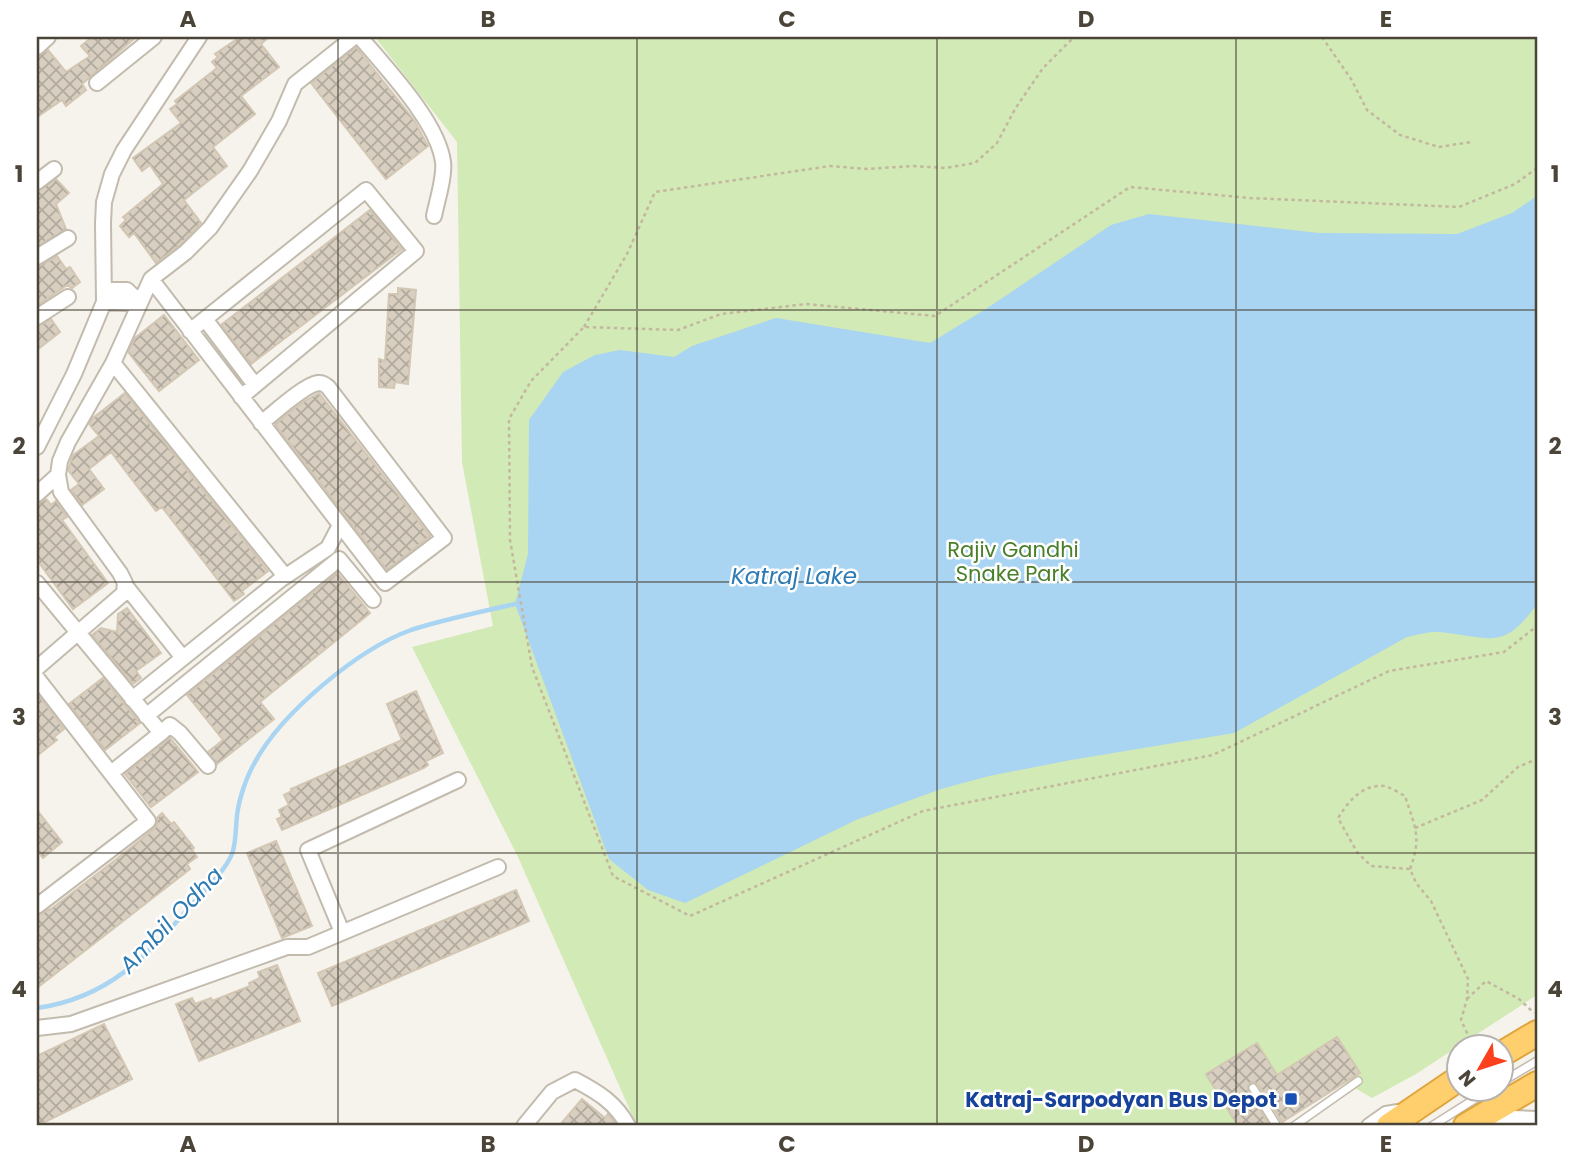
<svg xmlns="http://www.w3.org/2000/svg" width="1574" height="1163" viewBox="0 0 1574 1163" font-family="Poppins,sans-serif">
<defs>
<pattern id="building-cross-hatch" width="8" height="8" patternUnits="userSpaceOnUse" patternTransform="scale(1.75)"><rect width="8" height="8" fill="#d8cfc1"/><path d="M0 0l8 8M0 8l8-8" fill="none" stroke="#b1aa9e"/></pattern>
</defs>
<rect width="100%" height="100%" fill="#f6f3ec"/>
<path fill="#d2eab5" d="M 375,37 L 1537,37 L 1537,995 L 1416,1074 L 1372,1098 L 1336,1077 L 1272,1116 L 1271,1126 L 637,1126 L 518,857 L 412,647 L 493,626 L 462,462 L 457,142 Z"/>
<path fill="#a9d4f2" d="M 1537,196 L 1537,604 C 1503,652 1490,637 1440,632 C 1430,631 1418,635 1407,637 L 1234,733 L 1071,760 L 989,776 L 941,789 L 856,820 L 685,903 L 648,890 L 609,859 L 515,604 L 528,554 L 529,420 L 563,372 L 595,355 L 620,350 L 674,357 L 692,346 L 776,318 L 930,343 L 986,309 L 1111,225 L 1149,214 L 1319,233 L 1457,234 L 1512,213 Z"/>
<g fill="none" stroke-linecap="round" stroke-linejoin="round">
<path stroke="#a9d4f2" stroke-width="4.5" d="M 37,1008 C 123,996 160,938 216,878 C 238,852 234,847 237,815 C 239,799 246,778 254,764 C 280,714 358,649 411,630 C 445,619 481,612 515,604"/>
</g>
<path fill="url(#building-cross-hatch)" stroke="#d3c7b4" stroke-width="2" d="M 92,37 L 136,37 L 82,84 L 86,90 L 66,106 L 62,100 L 37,117 L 37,56 L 48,50 L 66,72 L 90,56 L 81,46 Z
M 240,37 L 269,37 L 261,44 L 279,67 L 241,96 L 255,114 L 213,147 L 227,166 L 184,200 L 201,223 L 180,245 L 156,263 L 134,233 L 129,237 L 120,226 L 126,220 L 123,217 L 163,184 L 150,165 L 142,171 L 133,158 L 181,123 L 170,109 L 177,104 L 175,101 L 217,68 L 212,62 L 218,57 L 215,54 Z
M 356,47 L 414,120 L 428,146 L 386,179 L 311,83 Z
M 56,179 L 69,193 L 56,204 L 66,229 L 37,246 L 37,191 Z
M 370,210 L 402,249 L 251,364 L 221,325 Z
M 57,256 L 66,269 L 70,267 L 80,282 L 72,288 L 67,285 L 37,306 L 37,267 Z
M 398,288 L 416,290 L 408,384 L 395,382 L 394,388 L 379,387 L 379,359 L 385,361 L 389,294 L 398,294 Z
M 164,315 L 199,360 L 159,391 L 128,352 L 135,338 Z
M 51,319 L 60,332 L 37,350 L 37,327 Z
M 125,393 L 268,571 L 242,591 L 244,594 L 234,601 L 162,507 L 156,511 L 111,452 L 89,469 L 104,489 L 82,505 L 71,490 L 79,484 L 68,470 L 73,455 L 99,436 L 89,424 L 93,418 Z
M 319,393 L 430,536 L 387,570 L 275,424 L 303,402 Z
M 46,499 L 51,505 L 56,501 L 67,517 L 62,520 L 108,583 L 73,609 L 37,560 L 37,503 Z
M 337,573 L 370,613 L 260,702 L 274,719 L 217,764 L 208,752 L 223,740 L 187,695 Z
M 127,608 L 161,653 L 136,671 L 141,678 L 133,684 L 92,635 L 101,628 L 117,632 L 118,614 Z
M 103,678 L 140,723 L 105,750 L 69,704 Z
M 416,691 L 443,753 L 426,761 L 428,765 L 424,768 L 282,830 L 277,819 L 282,817 L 279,810 L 289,805 L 284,795 L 292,791 L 291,789 L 402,740 L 387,704 Z
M 37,693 L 64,729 L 54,737 L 57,740 L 37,756 Z
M 170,738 L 198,772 L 151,807 L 125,774 Z
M 37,810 L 62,842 L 43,858 L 37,850 Z
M 162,813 L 171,824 L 174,822 L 194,848 L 192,850 L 197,857 L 187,864 L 190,869 L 37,988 L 37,915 L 51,909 L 114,861 L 154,829 L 157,824 L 157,818 Z
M 276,841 L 312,926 L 282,938 L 247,853 Z
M 516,890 L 529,921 L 332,1006 L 318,973 Z
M 277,965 L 300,1021 L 199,1061 L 176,1004 L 192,998 L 195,1004 L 211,998 L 212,1001 L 250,986 L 249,983 L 260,978 L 258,972 Z
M 104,1024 L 132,1079 L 37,1126 L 37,1056 Z
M 1337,1037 L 1360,1073 L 1282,1122 L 1258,1084 L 1252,1082 L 1248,1085 L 1248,1091 L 1270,1126 L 1238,1126 L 1206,1074 L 1257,1043 L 1277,1075 Z
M 582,1099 L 605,1118 L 608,1114 L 617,1126 L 559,1126 Z"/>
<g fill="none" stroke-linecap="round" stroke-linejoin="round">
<defs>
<path id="lane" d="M 1500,1083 L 1537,1061
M 1253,1088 L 1277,1126
M 1294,1126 L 1358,1081
M 1432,1126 L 1489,1090"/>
<path id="street" d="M 360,37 C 386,68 438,122 443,162 C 445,176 437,201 434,216
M 37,47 L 48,37
M 97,83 L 154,37
M 37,182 L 54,169
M 37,257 L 68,238
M 151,279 L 385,583 L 444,538 L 328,387 C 324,384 323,383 318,383 C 304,385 273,414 261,423
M 104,290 L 127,290 L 134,297 L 141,297
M 104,302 L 128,303 L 134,297
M 37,317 L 68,297
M 205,319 L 255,385
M 190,331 L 366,190 L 416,251 L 241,397
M 113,363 L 285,576 L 132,699
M 37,447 L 74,374 L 104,302 L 103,223 L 104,202 L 112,174 L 124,150 L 199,37
M 37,494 L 58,475
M 283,578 L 328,548 L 340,525
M 37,583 L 161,733 L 111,773
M 125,585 L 183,658
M 37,668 L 124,593 L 125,583 L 120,573 L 61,492 L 58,475 L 60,461 L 68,442 L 113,363 L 151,279 L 186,252 L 210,228 L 250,171 L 279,121 L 295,84 L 354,37
M 37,678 L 148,821 L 37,906
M 146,716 L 339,559 L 373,600
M 161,733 L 170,725 L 180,733 L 208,766
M 342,932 L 308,850 L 458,780
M 37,1028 L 71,1024 L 287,947 L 308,947 L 498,867
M 1486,1117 L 1537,1119
M 524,1126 L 552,1092 L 575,1080 C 598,1092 616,1103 628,1126
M 1369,1126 L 1386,1114 L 1398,1112"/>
<path id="highway" d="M 1500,1055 L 1537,1033
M 1389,1126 L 1458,1079
M 1466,1126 L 1537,1084"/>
</defs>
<use href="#lane" stroke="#c2bbae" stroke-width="10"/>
<use href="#street" stroke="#c2bbae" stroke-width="18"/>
<use href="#highway" stroke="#e0a43c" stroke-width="28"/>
<path stroke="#c4b79f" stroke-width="2.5" stroke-dasharray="3.5 3.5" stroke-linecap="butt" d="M 1322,37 L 1351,79 L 1367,110 L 1400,135 L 1439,147 L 1471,142
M 1537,168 L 1515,184 L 1459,207 L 1250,198 L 1130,187 L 935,316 L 806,304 L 721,314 L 678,330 L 584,327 L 531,381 L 509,419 L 510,540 L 532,667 L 613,876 L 690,916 L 923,811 L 1213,755 L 1389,671 L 1504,652 L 1537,626
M 584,327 L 627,254 L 655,192 L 830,166 L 867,169 L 913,166 L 945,168 L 975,163 L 997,143 L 1015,109 L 1043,68 L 1074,37
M 1415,828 L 1482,800 L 1518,767 L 1537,759
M 1410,869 C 1422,837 1415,827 1405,796 C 1399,793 1390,787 1384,786 C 1362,784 1348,802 1338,818 L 1357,852 L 1371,866 L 1410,869 L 1416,883 L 1431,901 L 1468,979 L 1467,999 L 1461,1020 L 1474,1048
M 1467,999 L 1486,981 L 1519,999 L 1534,1013"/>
<use href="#lane" stroke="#fff" stroke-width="7"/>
<use href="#street" stroke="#fff" stroke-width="14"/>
<use href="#highway" stroke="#ffcf6e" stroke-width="24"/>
</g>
<path fill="none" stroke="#4b4439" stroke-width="2" stroke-opacity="0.55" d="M 338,37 L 338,1126M 637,37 L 637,1126M 937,37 L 937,1126M 1236,37 L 1236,1126M 37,310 L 1537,310M 37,582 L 1537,582M 37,853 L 1537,853"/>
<rect fill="#1a4fb4" stroke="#fff" stroke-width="2.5" x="1284" y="1092" width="14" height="14" rx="3.5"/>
<g text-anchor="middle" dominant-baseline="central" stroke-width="5" stroke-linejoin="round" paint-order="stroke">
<g font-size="21" fill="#4a7f2a" stroke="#fff">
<text x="1013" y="549">Rajiv Gandhi<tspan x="1013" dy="24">Snake Park</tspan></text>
</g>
<g font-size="21" font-weight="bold" fill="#164399" stroke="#fff" text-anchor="end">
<text x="1277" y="1099">Katraj-Sarpodyan Bus Depot</text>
</g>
<g font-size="23" font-style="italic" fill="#2e7ab2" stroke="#fff">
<text x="794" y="576">Katraj Lake</text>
<text transform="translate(171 920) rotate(-46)">Ambil Odha</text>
</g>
</g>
<rect width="1574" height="1163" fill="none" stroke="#ffffff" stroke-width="77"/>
<g transform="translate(1480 1068) rotate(231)"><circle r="33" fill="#ffffff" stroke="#b7b4b0" stroke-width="2"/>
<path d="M0-5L12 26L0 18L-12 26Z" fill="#fc3f1d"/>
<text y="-10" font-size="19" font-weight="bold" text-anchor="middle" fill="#4b4439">N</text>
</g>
<rect x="38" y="38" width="1498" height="1086" fill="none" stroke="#4b4439" stroke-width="2.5"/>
<g font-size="23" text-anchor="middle" font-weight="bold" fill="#4b4439">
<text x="188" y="27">A</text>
<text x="488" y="27">B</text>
<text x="787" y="27">C</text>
<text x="1086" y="27">D</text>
<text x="1386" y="27">E</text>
<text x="19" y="182">1</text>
<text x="1555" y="182">1</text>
<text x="19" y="454">2</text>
<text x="1555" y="454">2</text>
<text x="19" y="725">3</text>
<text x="1555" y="725">3</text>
<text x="19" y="997">4</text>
<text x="1555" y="997">4</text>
<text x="188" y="1152">A</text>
<text x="488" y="1152">B</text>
<text x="787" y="1152">C</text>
<text x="1086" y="1152">D</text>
<text x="1386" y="1152">E</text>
</g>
</svg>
